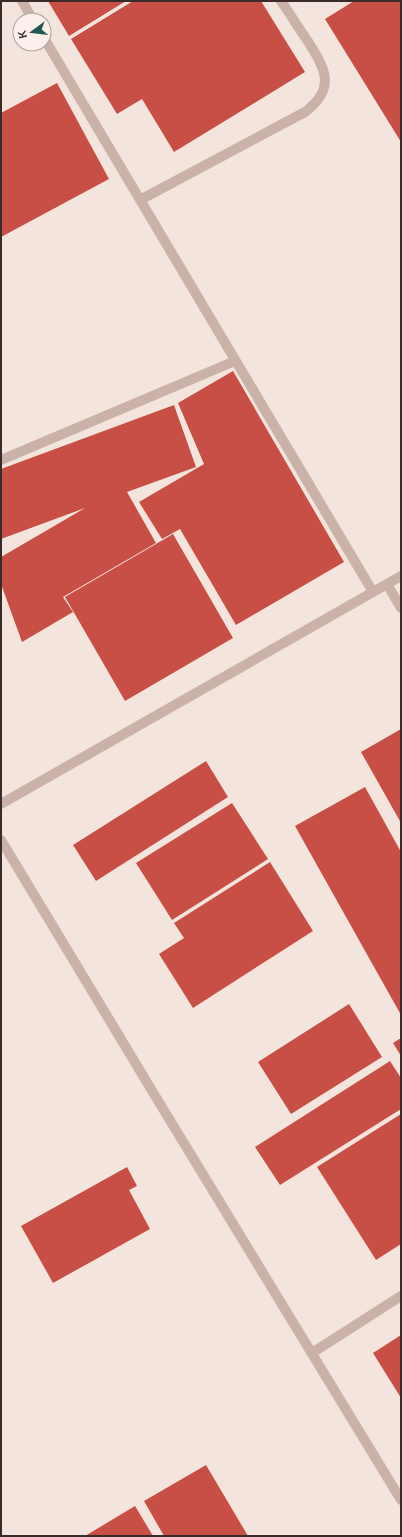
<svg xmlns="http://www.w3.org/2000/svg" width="402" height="1537" viewBox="0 0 402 1537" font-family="Lato,sans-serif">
<rect width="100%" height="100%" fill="#f3e5dd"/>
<path fill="#c84f46" d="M 48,1 L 126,1 L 69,36 Z
M 133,1 L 261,1 L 305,72 L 174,152 L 142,99 L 117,114 L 71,39 Z
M 354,1 L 401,1 L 401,142 L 325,19 Z
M 57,83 L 109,179 L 1,237 L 1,113 Z
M 233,371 L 344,562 L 236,625 L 180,529 L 162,539 L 139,502 L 204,464 L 178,403 Z
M 174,405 L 196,467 L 127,492 L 156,543 L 63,597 L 73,612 L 22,642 L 1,584 L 1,557 L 85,508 L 1,539 L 1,469 Z
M 173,534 L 233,638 L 125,701 L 65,597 Z
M 401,729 L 401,823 L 361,752 Z
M 206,761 L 228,797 L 96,881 L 73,845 Z
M 365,787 L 401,852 L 401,1015 L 295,826 Z
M 232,803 L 268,859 L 172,920 L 136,863 Z
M 270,862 L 313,931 L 193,1008 L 159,954 L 184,938 L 174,923 Z
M 349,1004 L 382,1057 L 291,1114 L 258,1062 Z
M 401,1038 L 401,1056 L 393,1043 Z
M 390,1061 L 401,1078 L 401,1109 L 280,1185 L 255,1147 Z
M 401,1114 L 401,1244 L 376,1260 L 317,1167 Z
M 127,1167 L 137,1186 L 129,1190 L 150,1229 L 53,1283 L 21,1226 Z
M 401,1335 L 401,1398 L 373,1353 Z
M 206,1465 L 248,1536 L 164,1536 L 144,1501 Z
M 135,1506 L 153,1536 L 85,1536 Z"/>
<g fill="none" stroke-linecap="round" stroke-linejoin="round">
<path stroke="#cbb2a8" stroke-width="10" d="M 22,1 L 33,20
M 44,38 L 373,592
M 140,200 L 305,112 C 337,88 325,68 307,40 C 298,27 290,14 281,1
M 1,460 L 235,361
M 387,584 L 401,608
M 1,804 L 401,576
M 1,840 L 154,1094 L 401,1500
M 312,1353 L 401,1296"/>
</g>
<rect width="402" height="1537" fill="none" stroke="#382b29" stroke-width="4"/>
<g transform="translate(32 32) rotate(255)"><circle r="19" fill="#faf0e9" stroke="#aca19c"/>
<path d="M0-3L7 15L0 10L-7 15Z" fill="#1d5a54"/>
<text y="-6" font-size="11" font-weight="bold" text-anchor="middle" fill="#382b29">K</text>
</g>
</svg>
